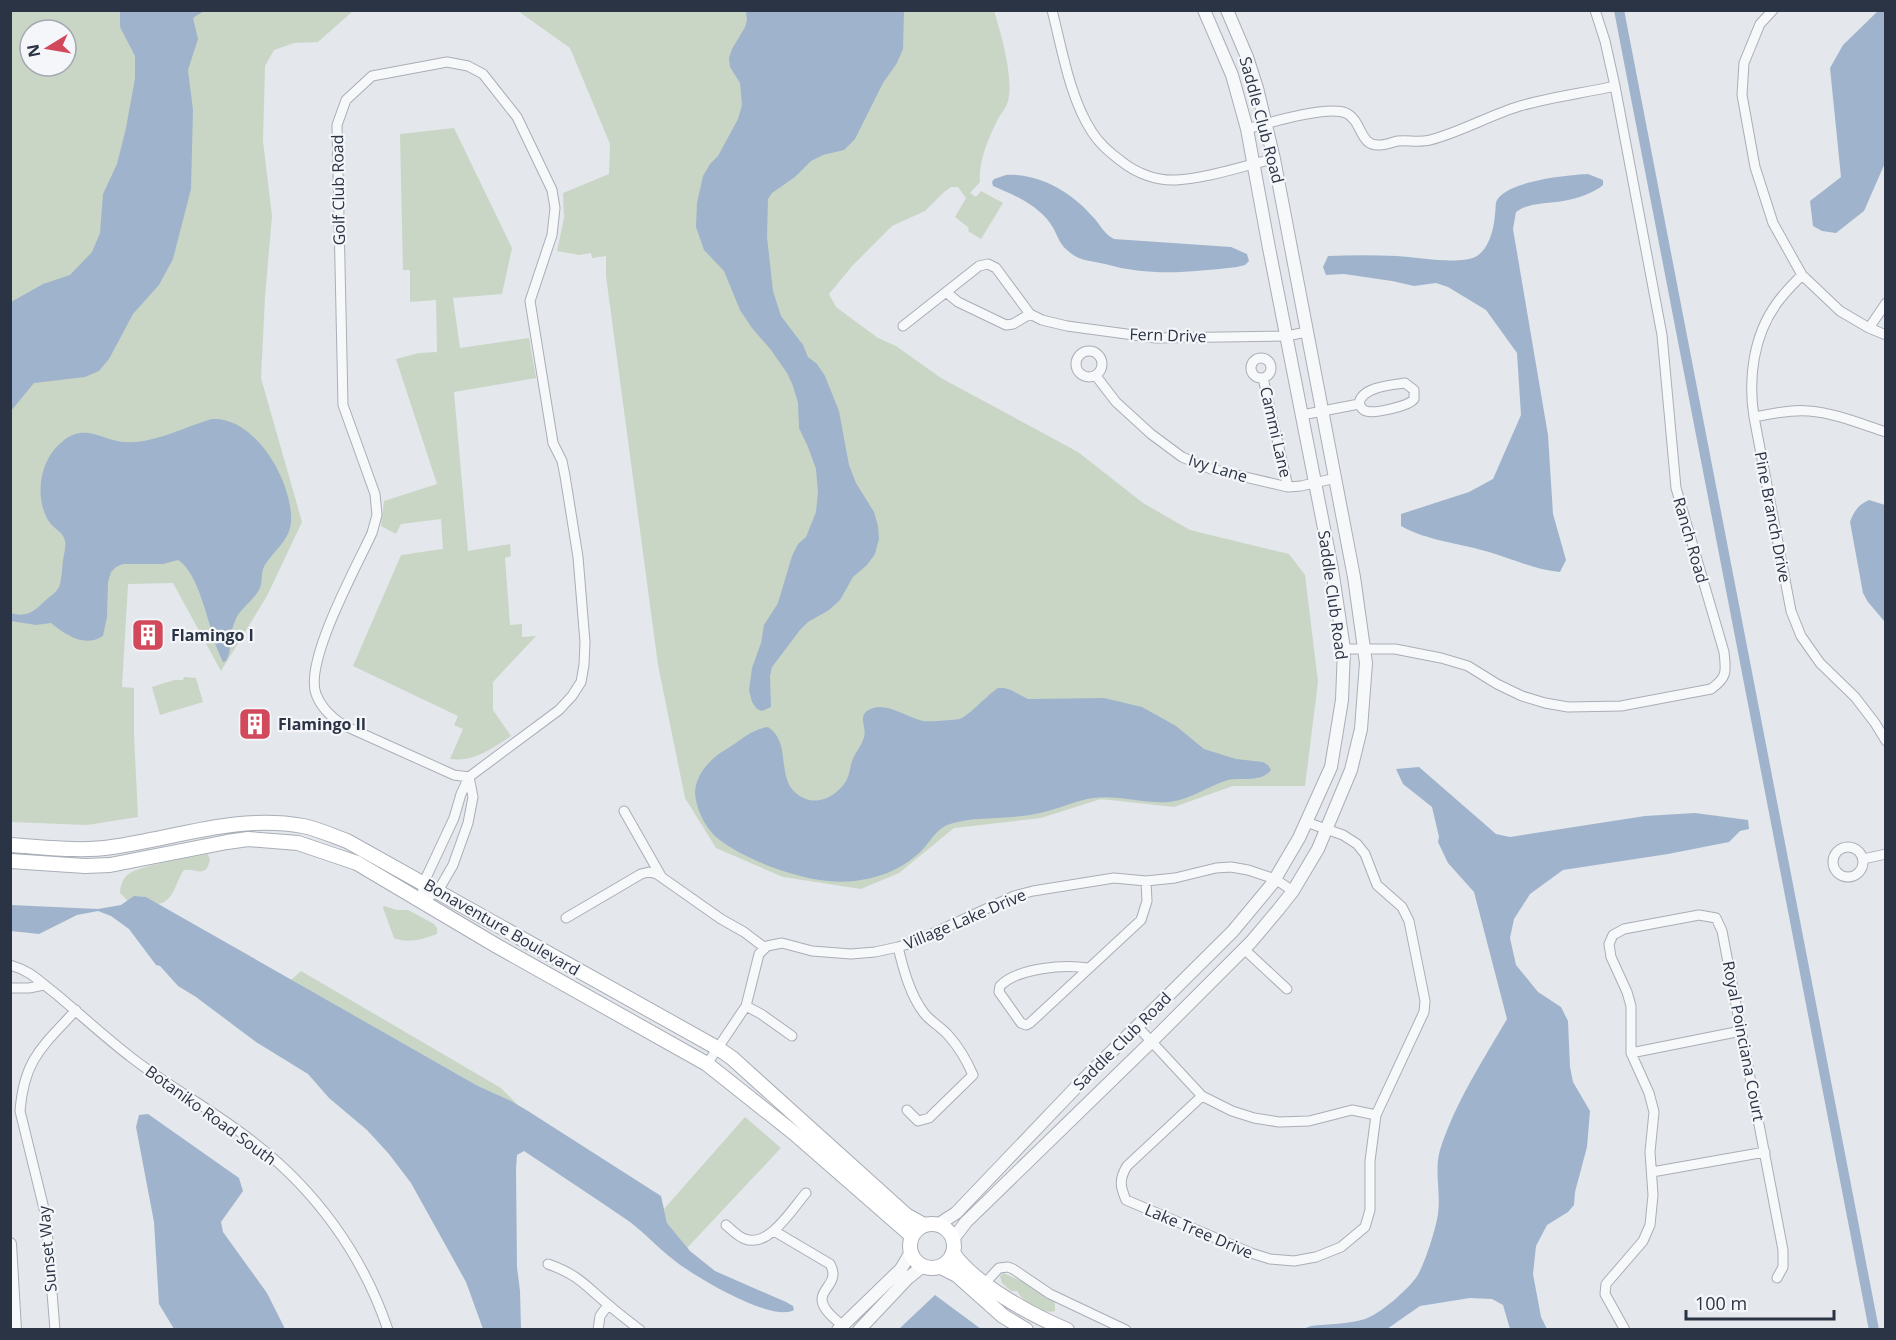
<svg xmlns="http://www.w3.org/2000/svg" width="1896" height="1340" viewBox="0 0 1896 1340" font-family="'Open Sans',sans-serif">
<rect width="100%" height="100%" fill="#e4e7ec"/>
<path fill="#c9d6c5" fill-rule="evenodd" d="M 11,11 L 353,11 L 318,42 L 294,43 L 274,50 L 265,66 L 263,141 L 272,216 L 265,297 L 261,378 L 302,522 L 267,596 L 221,671 L 173,583 L 128,584 L 122,687 L 134,688 L 134,735 L 138,817 L 87,825 L 11,822 ZM 30,30 L 66,30 L 66,66 L 30,66 Z
M 518,11 L 994,11 C 1001,33 1014,79 1008,101 C 1006,109 1000,114 997,121 C 988,139 978,163 980,182 L 970,193 L 976,197 L 981,191 L 1003,203 L 981,239 L 968,231 L 969,228 L 955,217 L 966,198 L 958,187 L 951,187 L 944,192 L 925,211 L 892,226 L 853,265 L 829,294 L 836,307 L 878,338 L 896,346 L 941,378 L 1078,452 L 1143,503 L 1190,530 L 1289,554 L 1305,575 L 1318,682 L 1305,786 L 1233,786 L 1174,807 L 1101,799 L 1041,818 L 954,828 L 899,873 L 861,889 L 783,877 L 716,848 L 685,798 L 658,665 L 606,276 L 606,256 L 592,258 L 591,253 L 579,255 L 557,251 L 564,218 L 563,193 L 609,174 L 610,144 L 570,48 Z
M 454,128 L 512,248 L 502,294 L 453,298 L 460,348 L 529,338 L 536,378 L 454,392 L 468,551 L 510,544 L 511,556 L 505,558 L 510,625 L 522,624 L 522,637 L 536,636 L 493,682 L 493,710 L 511,736 C 491,749 474,762 450,759 L 463,729 L 454,725 L 458,716 L 353,666 L 401,555 L 443,549 L 441,519 L 401,524 L 396,534 L 381,526 L 384,501 L 437,484 L 396,359 L 419,353 L 437,352 L 436,300 L 410,302 L 410,270 L 403,270 L 400,134 Z
M 184,677 L 196,678 L 203,702 L 160,715 L 152,687 L 174,680 L 183,680 Z
M 208,854 L 210,860 C 205,879 198,868 184,870 C 175,882 175,901 158,904 C 147,897 139,893 128,901 L 120,893 C 120,886 123,877 130,873 C 147,864 188,858 208,854 Z
M 384,906 L 397,910 L 408,910 L 434,924 L 437,928 L 437,934 C 423,939 409,944 394,938 L 383,908 Z
M 301,971 L 501,1088 L 518,1105 L 478,1086 L 291,980 Z
M 745,1117 L 781,1148 L 687,1248 L 667,1223 L 664,1209 Z
M 1003,1273 L 1033,1286 L 1043,1295 L 1051,1297 L 1055,1304 L 1055,1311 C 1042,1315 1023,1302 1017,1291 L 1011,1291 L 1002,1283 L 1000,1276 Z"/>
<path fill="#9fb4cc" d="M 1879,10 L 1886,11 L 1885,163 L 1864,211 L 1836,233 L 1822,231 L 1813,226 L 1810,201 L 1841,177 L 1830,68 L 1843,45 Z
M 120,11 L 204,11 L 193,18 L 198,39 L 188,70 L 193,110 L 191,189 L 173,259 L 159,285 L 133,314 L 109,359 L 99,371 L 85,377 L 34,383 L 11,411 L 11,302 L 43,284 L 70,275 L 92,252 L 100,233 L 103,194 L 117,164 L 126,128 L 135,78 L 135,56 L 120,27 Z
M 746,11 L 904,11 L 903,49 L 897,63 L 883,83 L 855,139 L 844,150 L 823,155 L 811,161 L 795,177 L 772,193 L 768,199 L 767,237 L 773,291 L 781,316 L 803,345 L 808,357 L 817,364 L 825,376 L 839,411 L 849,465 L 856,483 L 874,512 L 878,526 L 879,539 L 875,554 L 867,565 L 853,577 L 840,600 L 829,610 L 808,622 L 800,630 L 772,667 L 770,676 L 771,707 L 762,711 L 757,709 L 752,702 L 749,690 L 752,668 L 761,643 L 764,625 L 778,603 L 792,556 L 798,544 L 806,537 L 816,512 L 818,492 L 816,469 L 808,447 L 799,428 L 798,403 L 793,386 L 787,373 L 771,350 L 752,328 L 740,310 L 724,271 L 704,250 L 696,227 L 697,203 L 703,176 L 710,164 L 718,156 L 738,119 L 742,105 L 740,83 L 730,67 L 729,58 L 732,49 L 745,27 L 747,20 Z
M 1588,174 L 1603,180 L 1603,185 C 1594,193 1576,199 1563,201 C 1548,204 1529,202 1516,212 L 1513,229 L 1548,435 L 1553,514 L 1566,560 L 1560,572 C 1535,570 1513,559 1489,552 C 1459,543 1428,541 1401,526 L 1401,514 L 1469,492 L 1493,479 L 1521,415 L 1517,353 L 1486,310 L 1448,287 L 1436,283 L 1414,286 L 1392,281 L 1344,274 L 1326,275 L 1323,267 L 1328,256 C 1351,255 1374,255 1397,256 C 1417,257 1457,265 1475,257 C 1489,250 1494,229 1495,214 C 1496,209 1495,204 1497,200 C 1508,181 1567,175 1588,174 Z
M 1006,175 C 1039,173 1071,192 1092,216 C 1101,225 1103,233 1114,239 L 1231,247 L 1247,254 L 1249,261 L 1245,265 L 1237,267 C 1191,272 1151,277 1105,264 C 1089,260 1080,262 1067,250 C 1058,243 1057,232 1050,223 C 1036,204 1014,195 993,186 L 992,182 L 994,179 Z
M 212,419 C 256,416 294,484 291,523 C 289,540 276,549 267,562 C 260,570 263,579 260,588 C 254,601 240,608 235,621 C 229,633 233,650 226,661 L 223,662 L 218,651 C 209,628 199,572 178,560 L 163,564 L 123,564 L 116,567 L 111,572 L 108,582 L 107,617 L 103,636 C 84,648 66,635 51,623 L 36,625 L 11,621 L 11,613 C 28,618 34,611 46,600 C 51,595 56,593 59,587 C 62,579 62,568 63,560 C 64,554 66,547 65,541 C 63,531 53,529 48,520 C 34,496 40,458 63,441 C 85,423 101,440 124,442 C 155,444 183,427 212,419 Z
M 1869,500 L 1885,505 L 1885,622 L 1868,602 L 1863,593 L 1850,522 C 1854,511 1858,505 1869,500 Z
M 998,688 L 1004,688 L 1011,690 L 1028,699 L 1104,698 L 1142,707 L 1176,726 L 1204,749 L 1236,759 L 1263,762 L 1268,765 L 1271,770 C 1261,783 1242,777 1228,780 C 1208,786 1190,800 1169,802 C 1140,804 1111,792 1083,800 C 1062,806 1044,814 1022,816 C 1000,819 970,817 950,824 C 937,828 932,839 924,848 C 898,876 857,886 820,880 C 788,875 741,858 716,837 C 704,826 696,808 695,793 C 695,775 711,758 725,750 C 741,741 749,730 768,727 C 795,745 771,785 806,799 C 822,805 840,793 847,779 C 850,773 850,767 852,761 C 855,753 862,745 864,737 C 867,728 858,717 867,711 C 884,699 905,717 923,721 C 927,722 954,720 959,719 C 968,717 987,695 998,688 Z
M 1419,767 L 1496,834 L 1510,837 L 1645,816 L 1695,813 L 1748,820 L 1749,829 L 1740,831 L 1729,842 L 1668,854 L 1563,870 L 1530,894 L 1514,919 L 1510,938 L 1516,965 L 1538,992 L 1561,1007 L 1568,1021 L 1570,1067 L 1573,1082 L 1590,1111 L 1587,1147 L 1575,1192 L 1574,1205 L 1568,1212 L 1547,1225 L 1536,1246 L 1533,1274 L 1541,1317 L 1547,1329 L 1510,1329 L 1503,1305 L 1492,1299 L 1470,1298 L 1420,1306 L 1387,1329 L 1303,1329 L 1311,1326 C 1328,1324 1348,1324 1365,1319 C 1380,1314 1406,1291 1415,1279 C 1424,1268 1436,1228 1438,1214 C 1441,1192 1434,1171 1440,1150 C 1455,1103 1482,1062 1507,1019 L 1474,892 L 1448,863 L 1438,842 L 1439,837 L 1432,807 L 1403,784 L 1396,769 Z
M 134,896 L 146,897 L 478,1086 L 511,1101 L 528,1111 L 661,1196 L 667,1223 L 690,1251 L 715,1271 L 786,1302 L 793,1306 L 794,1310 C 772,1323 694,1276 675,1261 C 659,1249 646,1234 630,1222 C 595,1198 559,1174 524,1151 L 517,1155 L 516,1169 L 517,1267 L 520,1291 L 521,1329 L 483,1329 L 466,1282 L 411,1183 L 389,1154 L 367,1130 L 329,1098 L 308,1074 L 256,1042 L 196,997 L 178,986 L 160,966 L 156,965 L 129,929 L 111,916 L 98,911 L 77,915 L 39,934 L 11,931 L 11,905 L 98,909 L 121,905 Z
M 148,1114 L 239,1178 L 243,1191 L 221,1222 L 223,1232 L 267,1293 L 285,1329 L 174,1329 L 159,1304 L 154,1222 L 136,1127 L 139,1115 Z
M 935,1295 L 981,1329 L 899,1329 Z"/>
<g fill="none" stroke-linecap="round" stroke-linejoin="round">
<path stroke="#9fb4cc" stroke-width="10" d="M 1619,10 L 1874,1330"/>
<defs>
<path id="minor" d="M 1052,10 C 1062,49 1070,99 1092,132 C 1099,143 1110,153 1121,161 C 1136,173 1156,181 1176,180 C 1209,178 1242,166 1274,159
M 1773,10 L 1760,24 L 1744,63 L 1742,95 L 1755,167 L 1773,223 L 1802,275 L 1840,311 L 1869,328 L 1886,335
M 447,62 L 468,66 L 483,74 L 517,117 L 552,190 L 555,208 L 552,235 L 530,301 L 553,443 L 562,461 L 565,476 L 578,557 L 585,642 L 584,665 L 581,682 L 572,696 L 559,710 L 469,777 L 454,775 L 343,725 C 331,717 321,708 316,694 C 304,661 357,566 372,533 L 377,515 L 375,494 L 343,405 L 337,125 L 346,100 L 372,76 Z
M 1247,129 C 1268,123 1327,105 1346,113 C 1363,121 1359,147 1380,145 C 1387,145 1392,142 1398,141 C 1409,140 1419,143 1430,140 C 1461,132 1490,115 1520,106 C 1551,97 1584,93 1615,86
M 1802,275 C 1793,284 1784,293 1777,303 C 1753,336 1748,379 1754,417 L 1791,611 L 1801,636 L 1820,663 L 1855,697 L 1875,723 L 1886,741
M 946,292 L 958,302 L 1006,325 L 1013,324 L 1030,314
M 903,326 L 979,266 L 988,264 L 996,268 L 1030,314 L 1042,320 L 1067,326 L 1156,338 L 1286,336 L 1307,332
M 1869,328 L 1886,303
M1076 364a13 13 0 1 1 26 0a13 13 0 1 1-26 0Z
M1251 368a10 10 0 1 1 20 0a10 10 0 1 1-20 0Z
M 1096,376 L 1116,402 L 1151,434 L 1182,457 L 1211,469 L 1288,487 L 1301,486 L 1336,478
M 1263,378 L 1288,487
M 1405,383 L 1414,390 L 1414,399 C 1409,406 1375,414 1366,411 C 1362,410 1362,408 1359,404 C 1361,387 1391,385 1405,383 Z
M 1302,415 L 1359,404
M 1754,417 C 1772,414 1791,409 1809,411 C 1835,413 1861,424 1886,432
M 1344,649 L 1395,649 L 1441,658 L 1468,666 L 1497,684 L 1522,696 L 1545,703 L 1568,707 L 1621,706 L 1711,689 C 1728,677 1726,671 1724,652 L 1676,488 L 1662,335 L 1615,86 L 1605,41 L 1595,10
M 469,777 L 473,797 L 468,823 L 453,865 L 438,891 L 421,902 L 424,882 L 454,818 L 461,794 Z
M 624,811 L 661,876
M1833 862a15 15 0 1 1 30 0a15 15 0 1 1-30 0Z
M 1863,859 L 1886,854
M 566,918 L 641,874 L 649,872 L 657,874 L 721,919 L 744,932 L 765,948
M 898,947 C 903,968 910,995 924,1013 C 930,1021 941,1027 948,1035 C 958,1046 967,1061 973,1075 L 929,1118 L 918,1121 L 907,1110
M 1244,949 L 1287,989
M 10,965 C 31,971 39,981 56,994 C 81,1015 106,1038 132,1058 C 171,1088 214,1111 252,1141 C 315,1189 363,1255 388,1330
M 1088,968 C 1065,964 1017,968 1000,986 L 999,992 L 1021,1023 L 1026,1025 L 1030,1023 L 1141,920 L 1147,901 L 1146,881
M 10,988 L 29,988 L 44,985
M 746,1006 L 761,1014 L 792,1036
M 1137,1026 L 1202,1096 L 1232,1111 L 1254,1118 L 1279,1122 L 1309,1121 L 1352,1110 L 1376,1115
M 1631,1053 L 1741,1031
M 707,1064 L 746,1006 L 759,954 L 767,946 L 782,943 L 812,951 L 851,954 L 875,952 L 898,947 L 914,942 L 1014,896 L 1033,891 L 1114,878 L 1146,881 L 1175,878 L 1216,868 L 1231,867 L 1248,870 L 1275,879 L 1293,891
M 1202,1096 L 1127,1166 C 1119,1179 1120,1186 1126,1200 L 1251,1253 L 1270,1259 L 1294,1261 L 1316,1257 L 1341,1247 L 1365,1227 L 1370,1210 L 1370,1161 L 1376,1115 L 1424,1012 L 1425,1001 L 1409,921 L 1402,907 L 1377,885 L 1365,854 L 1357,844 L 1343,835 L 1306,822
M 1652,1172 L 1765,1152
M 726,1225 C 732,1230 738,1237 745,1239 C 769,1248 792,1209 806,1193
M 774,1231 L 830,1264 C 842,1285 813,1290 825,1308 C 829,1315 836,1320 842,1325
M 548,1264 C 581,1276 585,1286 610,1306 C 619,1314 630,1322 640,1330
M 985,1283 L 999,1268 L 1008,1267 L 1013,1269 L 1050,1294 L 1126,1330
M 55,1330 L 46,1217 L 20,1111 C 24,1059 43,1046 76,1010
M 598,1330 L 600,1316 L 608,1305
M 1625,1330 L 1605,1294 L 1606,1284 L 1643,1241 L 1650,1225 L 1653,1195 L 1650,1152 L 1654,1112 L 1649,1093 L 1631,1053 L 1631,1006 L 1627,992 L 1611,957 L 1609,944 L 1613,935 L 1624,929 L 1699,915 L 1716,918 L 1722,931 L 1783,1250 L 1783,1267 L 1777,1278"/>
<path id="tertiary" d="M 939,1224 L 956,1213 L 1082,1081 L 1233,931 L 1272,884 L 1299,838 L 1331,767 L 1342,700 L 1344,649 L 1332,569 L 1269,248 L 1247,129 L 1232,75 L 1204,10
M 953,1239 L 966,1222 L 1151,1042 L 1251,942 L 1278,910 L 1293,891 L 1318,849 L 1351,770 L 1361,729 L 1366,663 L 1354,577 L 1274,159 L 1257,88 L 1247,57 L 1227,10
M 10,1244 L 15,1330
M 838,1330 L 901,1269 L 911,1252
M 859,1330 L 908,1278 L 923,1266"/>
<path id="secondary" d="M 10,845 C 44,847 79,852 112,847 C 176,838 238,814 303,826 C 318,829 333,836 347,841 L 719,1049 L 732,1058 L 906,1215 L 924,1225
M 10,861 L 85,866 L 110,865 L 227,842 L 248,839 L 298,843 L 357,863 L 497,946 L 707,1064 L 794,1133 L 912,1236
M910 1246a22 22 0 1 1 44 0a22 22 0 1 1-44 0Z
M 953,1253 C 975,1285 1032,1315 1067,1330
M 941,1267 L 957,1275 L 1003,1316 L 1026,1330"/>
</defs>
<use href="#minor" stroke="#a9aeb7" stroke-width="11"/>
<use href="#tertiary" stroke="#a9aeb7" stroke-width="14"/>
<use href="#secondary" stroke="#a9aeb7" stroke-width="16"/>
<use href="#minor" stroke="#f7f8fa" stroke-width="9"/>
<use href="#tertiary" stroke="#f7f8fa" stroke-width="12"/>
<use href="#secondary" stroke="#fff" stroke-width="14"/>
</g>
<defs>
<symbol id="building-square" viewBox="-11 -11 22 22"><rect x="-9" y="-9" width="18" height="18" rx="4" fill="#d1495b" stroke="#f4f6f9"/><path d="M-4-6H4V6H1V3H-1V6H-4ZM-2.5-4.3h1.7v1.8h-1.7ZM.8-4.3h1.7v1.8H.8ZM-2.5-1h1.7V.8h-1.7ZM.8-1h1.7V.8H.8Z" fill="#fff"/></symbol>
</defs>
<g fill-rule="evenodd">
<use href="#building-square" x="129" y="616" width="38" height="38"/>
<use href="#building-square" x="236" y="705" width="38" height="38"/>
</g>
<g text-anchor="middle" dominant-baseline="central" stroke-width="4.5" stroke-linejoin="round" paint-order="stroke">
<g font-size="16" fill="#2b3445" stroke="#f4f6f9">
<text transform="translate(1262 120) rotate(75)">Saddle Club Road</text>
<text transform="translate(338 190) rotate(-91)">Golf Club Road</text>
<text transform="translate(1168 335) rotate(2)">Fern Drive</text>
<text transform="translate(1276 432) rotate(77)">Cammi Lane</text>
<text transform="translate(1218 468) rotate(17)">Ivy Lane</text>
<text transform="translate(1773 517) rotate(79)">Pine Branch Drive</text>
<text transform="translate(1691 540) rotate(74)">Ranch Road</text>
<text transform="translate(1333 595) rotate(82)">Saddle Club Road</text>
<text transform="translate(965 919) rotate(-23)">Village Lake Drive</text>
<text transform="translate(502 927) rotate(30)">Bonaventure Boulevard</text>
<text transform="translate(1122 1041) rotate(-45)">Saddle Club Road</text>
<text transform="translate(1744 1041) rotate(79)">Royal Poinciana Court</text>
<text transform="translate(211 1115) rotate(36)">Botaniko Road South</text>
<text transform="translate(1199 1231) rotate(23)">Lake Tree Drive</text>
<text transform="translate(47 1249) rotate(-95)">Sunset Way</text>
</g>
<g font-size="16" font-weight="bold" fill="#2b3445" stroke="#f4f6f9" text-anchor="start">
<text x="171" y="635">Flamingo I</text>
<text x="278" y="724">Flamingo II</text>
</g>
</g>
<rect width="1896" height="1340" fill="none" stroke="#2b3445" stroke-width="24"/>
<g transform="translate(48 48) rotate(259)"><circle r="28" fill="#f4f6f9" stroke="#a4a8b1" stroke-width="1.5"/>
<path d="M0-4.5L10 22L0 15L-10 22Z" fill="#d1495b"/>
<text y="-9" font-size="16" font-weight="bold" text-anchor="middle" fill="#2b3445">N</text>
</g>
<path d="M1686 1310v9h148v-9" fill="none" stroke="#2b3445" stroke-width="3"/>
<text x="1695" y="1310" font-size="18" fill="#2b3445" stroke="#f4f6f9" stroke-width="4.5" paint-order="stroke">100 m</text>
</svg>
